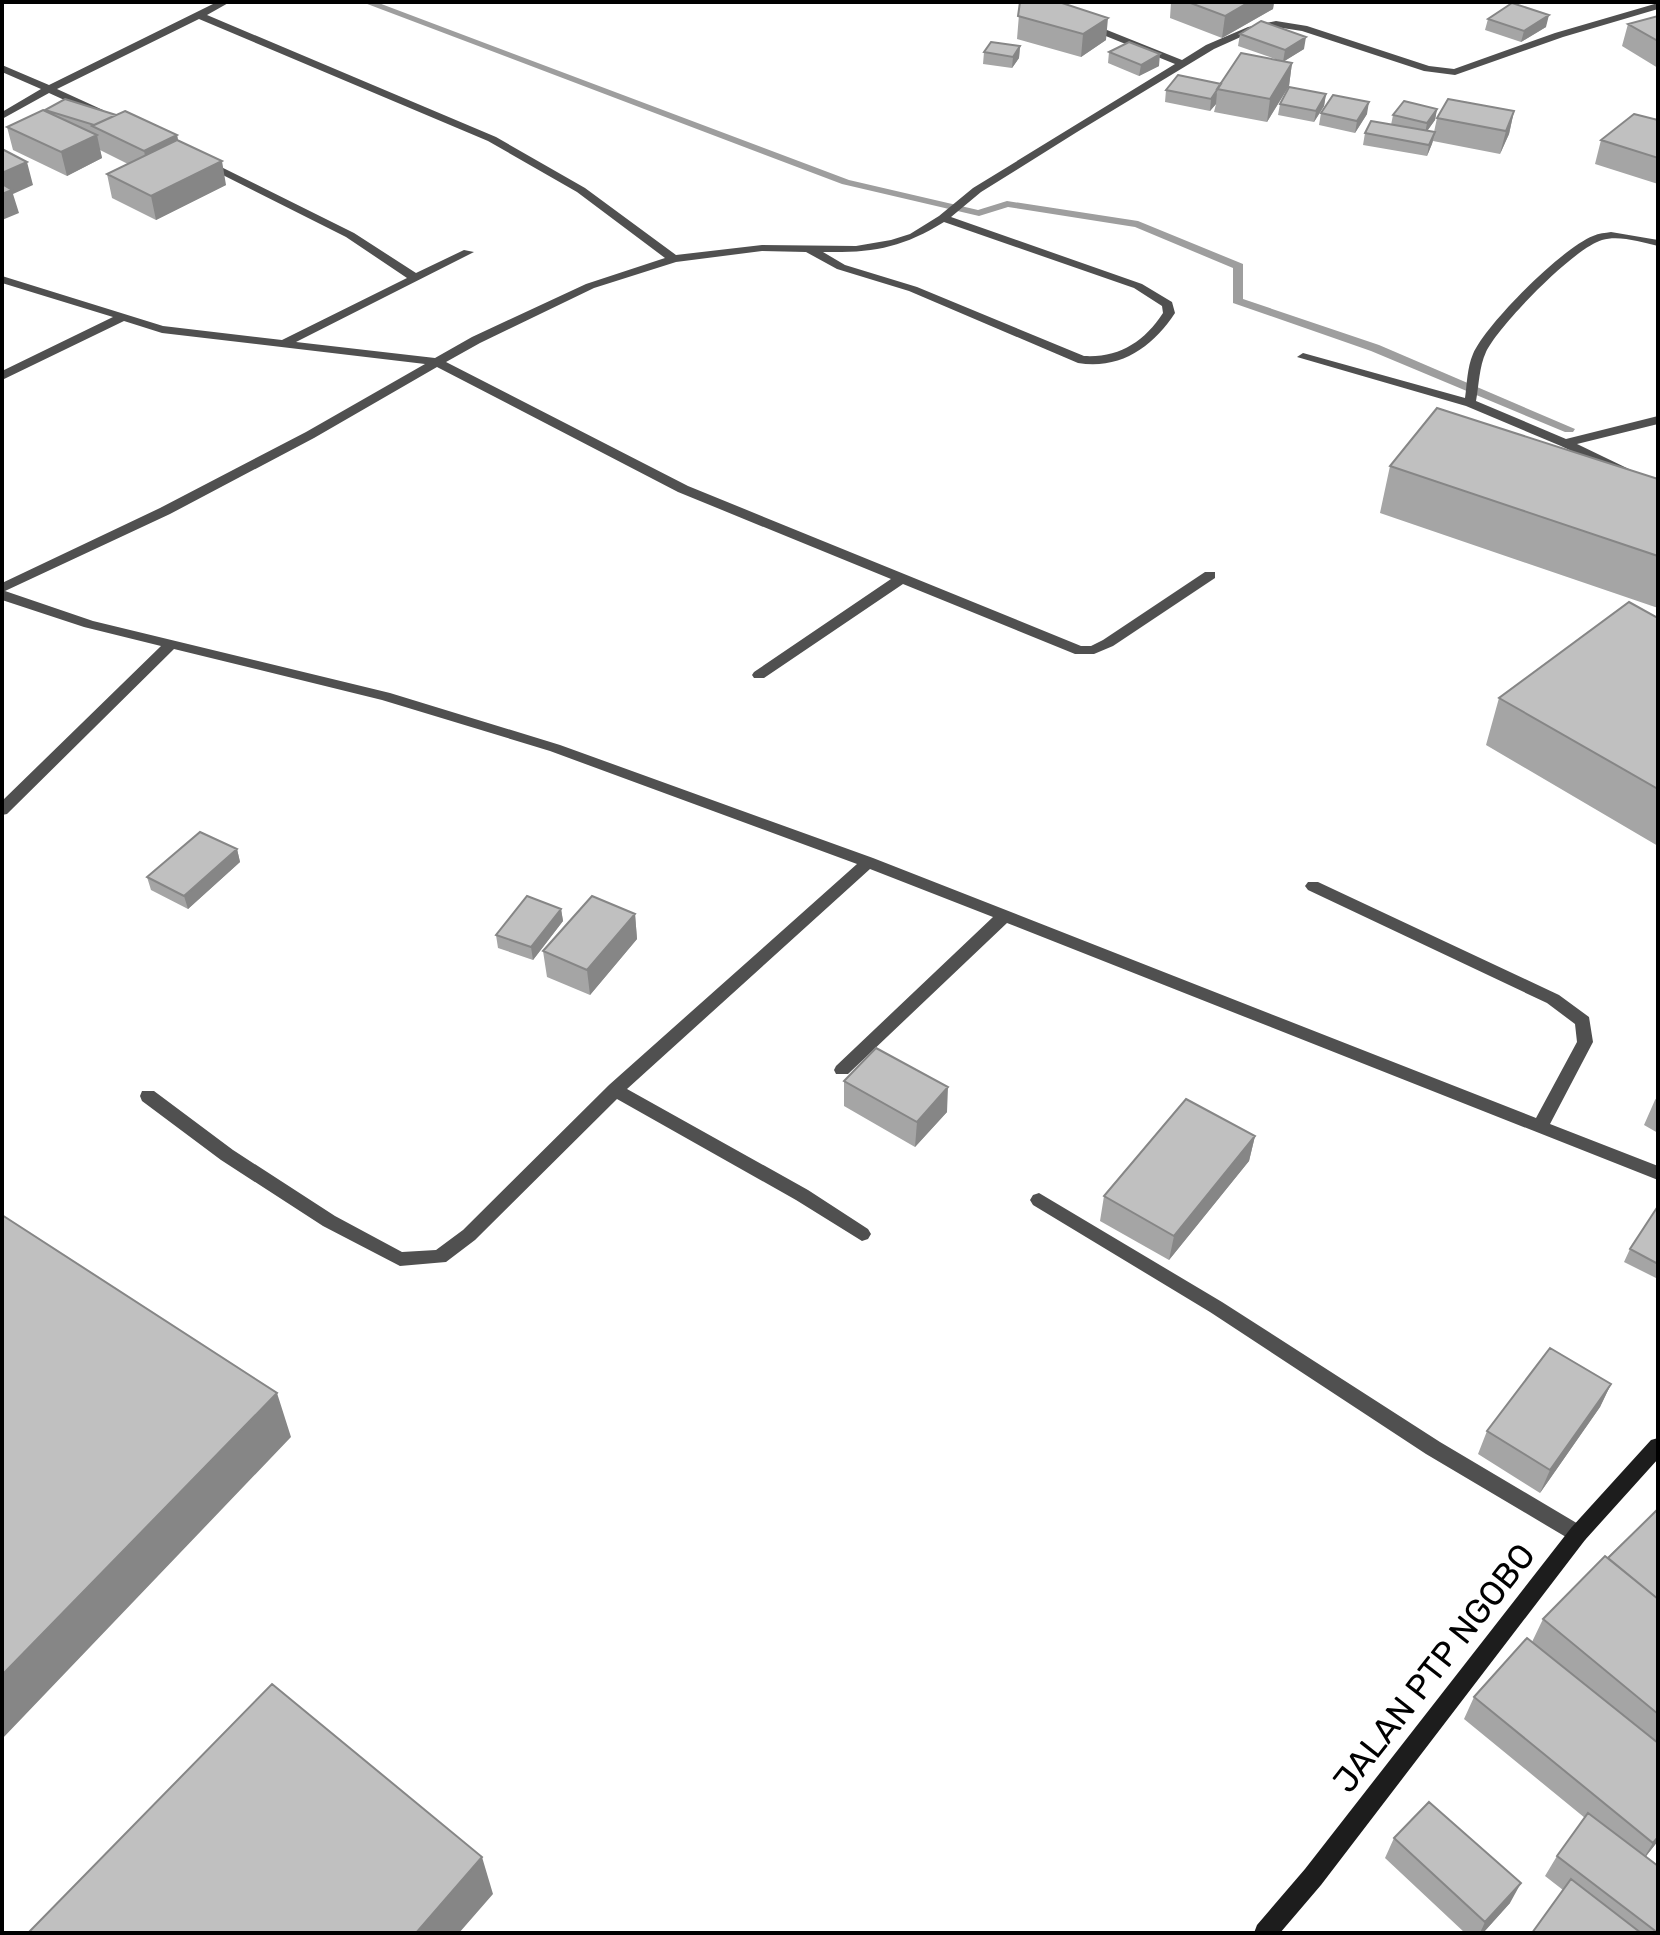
<svg xmlns="http://www.w3.org/2000/svg" width="1660" height="1935" viewBox="0 0 1660 1935" font-family="Rubik,sans-serif">
<rect width="100%" height="100%" fill="#fff"/>
<g fill="none" stroke-linecap="round" stroke-linejoin="round">
<path fill="#9e9e9e" fill-rule="evenodd" d="M 362,2 L 376,2 L 849,180 L 978,210 L 1007,201 L 1138,221 L 1243,264 L 1243,299 L 1379,345 L 1575,429 L 1573,432 L 1565,432 L 1371,351 L 1233,303 L 1233,268 L 1135,227 L 1008,207 L 979,216 L 842,184 Z"/>
<path fill="#505050" fill-rule="evenodd" d="M 1611,232 L 1658,240 L 1658,246 C 1641,242 1619,235 1602,240 C 1574,248 1499,325 1486,352 C 1479,367 1479,385 1476,401 L 1566,439 L 1658,416 L 1658,424 L 1577,444 L 1658,483 L 1658,492 L 1561,446 L 1466,406 L 1297,357 L 1303,353 L 1465,398 C 1467,384 1467,368 1473,354 C 1486,324 1562,248 1593,236 C 1599,233 1605,233 1611,232 Z"/>
<path fill="#505050" fill-rule="evenodd" d="M 217,2 L 230,2 L 207,15 L 496,137 L 585,188 L 676,255 L 762,245 L 856,246 L 891,240 L 910,234 L 939,216 L 973,188 L 1175,64 L 1086,28 L 1086,24 L 1092,24 L 1182,60 L 1206,45 L 1248,27 L 1276,21 L 1307,26 L 1429,66 L 1454,69 L 1555,33 L 1658,3 L 1658,9 L 1563,37 L 1455,75 L 1424,71 L 1302,31 L 1276,27 L 1254,31 L 1214,49 L 1077,132 L 981,192 L 951,217 L 1142,284 L 1172,302 L 1175,313 C 1153,347 1120,370 1078,363 L 909,291 L 837,269 L 806,252 L 762,251 L 676,262 L 594,288 L 480,343 L 446,362 L 688,486 L 1081,646 L 1091,646 L 1103,640 L 1205,572 L 1215,572 L 1215,578 L 1113,646 L 1094,654 L 1075,654 L 903,584 L 764,678 L 754,678 L 752,675 L 754,672 L 891,579 L 678,492 L 437,367 L 314,438 L 170,514 L 5,591 L 93,621 L 390,693 L 560,745 L 873,858 L 1536,1118 L 1577,1042 L 1575,1024 L 1547,1003 L 1308,890 L 1305,886 L 1308,882 L 1318,882 L 1559,995 L 1589,1017 L 1593,1042 L 1550,1124 L 1658,1166 L 1658,1180 L 1007,923 L 848,1074 L 836,1074 L 834,1070 L 836,1066 L 993,917 L 870,869 L 627,1089 L 808,1190 L 868,1229 L 871,1234 L 868,1239 L 862,1241 L 796,1200 L 617,1099 L 475,1240 L 446,1262 L 400,1266 L 323,1226 L 221,1160 L 142,1101 L 140,1096 L 142,1091 L 154,1091 L 233,1150 L 335,1216 L 402,1252 L 436,1250 L 463,1230 L 609,1085 L 857,864 L 550,751 L 382,700 L 174,649 L 7,814 L 2,815 L 2,801 L 161,646 L 84,627 L 2,600 L 2,583 L 160,508 L 306,432 L 425,364 L 162,333 L 124,321 L 2,380 L 2,371 L 113,317 L 2,283 L 2,276 L 163,326 L 282,340 L 407,278 L 346,237 L 203,165 L 202,163 L 207,160 L 354,233 L 416,273 L 464,250 L 474,252 L 296,342 L 435,358 L 472,337 L 586,284 L 665,258 L 577,192 L 488,141 L 199,19 L 57,89 L 103,110 L 103,114 L 95,114 L 49,93 L 2,119 L 2,112 L 41,89 L 2,72 L 2,65 L 49,85 ZM 944,222 L 1134,288 L 1162,306 L 1163,313 C 1144,342 1119,358 1084,356 L 917,287 L 845,265 L 823,252 C 872,253 902,248 944,222 Z
M 1039,1193 L 1222,1302 L 1440,1442 L 1585,1528 L 1588,1534 L 1585,1540 L 1578,1543 L 1571,1540 L 1426,1454 L 1210,1312 L 1033,1205 L 1030,1200 L 1033,1195 Z"/>
<path fill="#1d1d1d" fill-rule="evenodd" d="M 1658,1438 L 1658,1459 L 1585,1540 L 1321,1885 L 1280,1933 L 1254,1933 L 1257,1925 L 1305,1869 L 1571,1528 L 1651,1440 Z"/>
</g>
<path fill="#a5a5a5" d="M 1020,2 L 1106,40 L 1081,57 L 1017,39 Z
M 1171,2 L 1274,2 L 1273,9 L 1222,38 L 1170,18 Z
M 1658,16 L 1658,68 L 1622,46 L 1628,24 Z
M 1488,19 L 1546,27 L 1521,42 L 1485,30 Z
M 1240,34 L 1304,49 L 1284,61 L 1292,63 L 1289,86 L 1267,122 L 1214,112 L 1216,104 L 1210,111 L 1165,102 L 1166,90 L 1221,84 L 1281,61 L 1238,46 Z
M 1020,46 L 1019,58 L 1012,68 L 983,64 L 984,52 Z
M 1109,52 L 1159,66 L 1139,76 L 1108,63 Z
M 1326,94 L 1324,106 L 1314,122 L 1278,115 L 1280,104 Z
M 1437,109 L 1435,120 L 1427,131 L 1434,132 L 1437,118 L 1514,111 L 1509,134 L 1500,154 L 1433,141 L 1427,156 L 1363,145 L 1365,133 L 1391,125 L 1393,115 Z
M 45,110 L 177,135 L 178,141 L 226,185 L 156,220 L 112,198 L 107,174 L 128,164 L 100,150 L 102,158 L 67,176 L 13,150 L 7,127 L 46,112 Z
M 1321,113 L 1367,114 L 1355,133 L 1319,125 Z
M 1658,120 L 1658,184 L 1595,164 L 1601,140 Z
M 1390,466 L 1658,479 L 1658,608 L 1380,513 Z
M 1658,618 L 1658,846 L 1486,745 L 1499,698 Z
M 237,849 L 240,862 L 188,909 L 151,890 L 147,877 Z
M 561,909 L 563,921 L 533,960 L 498,948 L 496,935 Z
M 635,914 L 637,939 L 590,995 L 547,977 L 543,951 Z
M 844,1081 L 947,1112 L 915,1147 L 844,1106 Z
M 1658,1096 L 1658,1133 L 1644,1125 L 1655,1100 Z
M 1255,1136 L 1249,1161 L 1169,1260 L 1100,1221 L 1104,1196 Z
M 1658,1206 L 1658,1279 L 1624,1262 L 1630,1249 Z
M 1611,1384 L 1600,1407 L 1540,1493 L 1478,1454 L 1487,1431 Z
M 1658,1509 L 1658,1841 L 1646,1856 L 1657,1865 L 1658,1863 L 1658,1933 L 1532,1933 L 1563,1890 L 1545,1876 L 1557,1856 L 1585,1818 L 1464,1719 L 1474,1697 L 1532,1642 L 1543,1619 Z
M 1394,1838 L 1510,1903 L 1483,1933 L 1465,1933 L 1385,1858 Z"/>
<path fill="#868686" d="M 1249,2 L 1274,2 L 1273,9 L 1222,38 L 1225,16 Z
M 1549,15 L 1546,27 L 1521,42 L 1524,31 Z
M 1108,18 L 1106,40 L 1081,57 L 1083,34 Z
M 1306,37 L 1304,49 L 1283,62 L 1285,50 Z
M 1020,46 L 1019,58 L 1012,68 L 1013,57 Z
M 1160,54 L 1159,66 L 1139,76 L 1141,65 Z
M 1292,63 L 1289,86 L 1267,122 L 1270,99 Z
M 1217,92 L 1216,104 L 1210,111 L 1211,99 Z
M 1326,94 L 1324,106 L 1314,122 L 1316,111 Z
M 1369,102 L 1367,114 L 1355,133 L 1357,121 Z
M 1437,109 L 1435,120 L 1425,134 L 1427,123 Z
M 1514,111 L 1509,134 L 1500,154 L 1506,131 Z
M 1435,132 L 1432,144 L 1427,156 L 1429,145 Z
M 97,135 L 102,158 L 67,176 L 61,152 Z
M 177,135 L 182,159 L 149,174 L 144,151 Z
M 222,161 L 226,185 L 156,220 L 151,196 Z
M 27,162 L 33,185 L 13,194 L 19,213 L 2,220 L 2,173 Z
M 237,849 L 240,862 L 188,909 L 184,896 Z
M 561,909 L 563,921 L 533,960 L 531,947 Z
M 635,914 L 637,939 L 590,995 L 587,970 Z
M 948,1087 L 947,1112 L 915,1147 L 917,1122 Z
M 1255,1136 L 1249,1161 L 1169,1260 L 1174,1236 Z
M 1611,1384 L 1600,1407 L 1540,1493 L 1550,1470 Z
M 277,1393 L 291,1437 L 2,1739 L 2,1675 Z
M 1658,1837 L 1658,1841 L 1640,1864 L 1653,1843 Z
M 482,1857 L 493,1894 L 459,1933 L 416,1933 Z
M 1521,1883 L 1510,1903 L 1483,1933 L 1480,1933 L 1485,1922 Z"/>
<path fill="#c0c0c0" stroke="#868686" stroke-width="2" d="M 1020,2 L 1059,2 L 1108,18 L 1083,34 L 1018,16 Z
M 1188,2 L 1249,2 L 1225,16 Z
M 1512,3 L 1549,15 L 1524,31 L 1488,19 Z
M 1658,16 L 1658,41 L 1628,24 Z
M 1261,21 L 1306,37 L 1285,50 L 1240,34 Z
M 991,42 L 1020,46 L 1013,57 L 984,52 Z
M 1129,42 L 1160,54 L 1141,65 L 1109,52 Z
M 1241,53 L 1292,63 L 1270,99 L 1217,89 Z
M 1178,75 L 1221,84 L 1211,99 L 1166,90 Z
M 1289,87 L 1326,94 L 1316,111 L 1280,104 Z
M 1333,95 L 1369,102 L 1357,121 L 1321,113 Z
M 65,99 L 116,115 L 94,125 L 45,110 Z
M 1448,99 L 1514,111 L 1506,131 L 1437,118 Z
M 1404,101 L 1437,109 L 1427,123 L 1393,115 Z
M 43,110 L 97,135 L 61,152 L 7,127 Z
M 125,111 L 177,135 L 144,151 L 92,126 Z
M 1634,114 L 1658,120 L 1658,158 L 1601,140 Z
M 1371,121 L 1435,132 L 1429,145 L 1365,133 Z
M 177,140 L 222,161 L 151,196 L 107,174 Z
M 2,149 L 27,162 L 2,173 Z
M 2,184 L 12,190 L 2,194 Z
M 1437,408 L 1658,479 L 1658,556 L 1390,466 Z
M 1629,602 L 1658,618 L 1658,789 L 1499,698 Z
M 200,832 L 237,849 L 184,896 L 147,877 Z
M 527,896 L 561,909 L 531,947 L 496,935 Z
M 592,896 L 635,914 L 587,970 L 543,951 Z
M 876,1048 L 948,1087 L 917,1122 L 844,1081 Z
M 1186,1099 L 1255,1136 L 1174,1236 L 1104,1196 Z
M 1658,1206 L 1658,1264 L 1630,1249 Z
M 2,1215 L 277,1393 L 2,1675 Z
M 1550,1348 L 1611,1384 L 1550,1470 L 1487,1431 Z
M 1658,1509 L 1658,1599 L 1608,1558 Z
M 1605,1556 L 1658,1599 L 1658,1714 L 1543,1619 Z
M 1527,1638 L 1658,1743 L 1658,1837 L 1653,1843 L 1474,1697 Z
M 272,1684 L 482,1857 L 416,1933 L 28,1933 Z
M 1429,1802 L 1521,1883 L 1485,1922 L 1394,1838 Z
M 1588,1813 L 1658,1866 L 1658,1933 L 1557,1856 Z
M 1571,1879 L 1641,1933 L 1532,1933 Z"/>
<g text-anchor="middle" dominant-baseline="central" stroke-width="6" stroke-linejoin="round" paint-order="stroke">
<g font-size="34" fill="#000" stroke="#fff">
<text transform="translate(1434 1668) rotate(-52)">JALAN PTP NGOBO</text>
</g>
</g>
<rect width="1660" height="1935" fill="none" stroke="#000000" stroke-width="8"/>
</svg>
